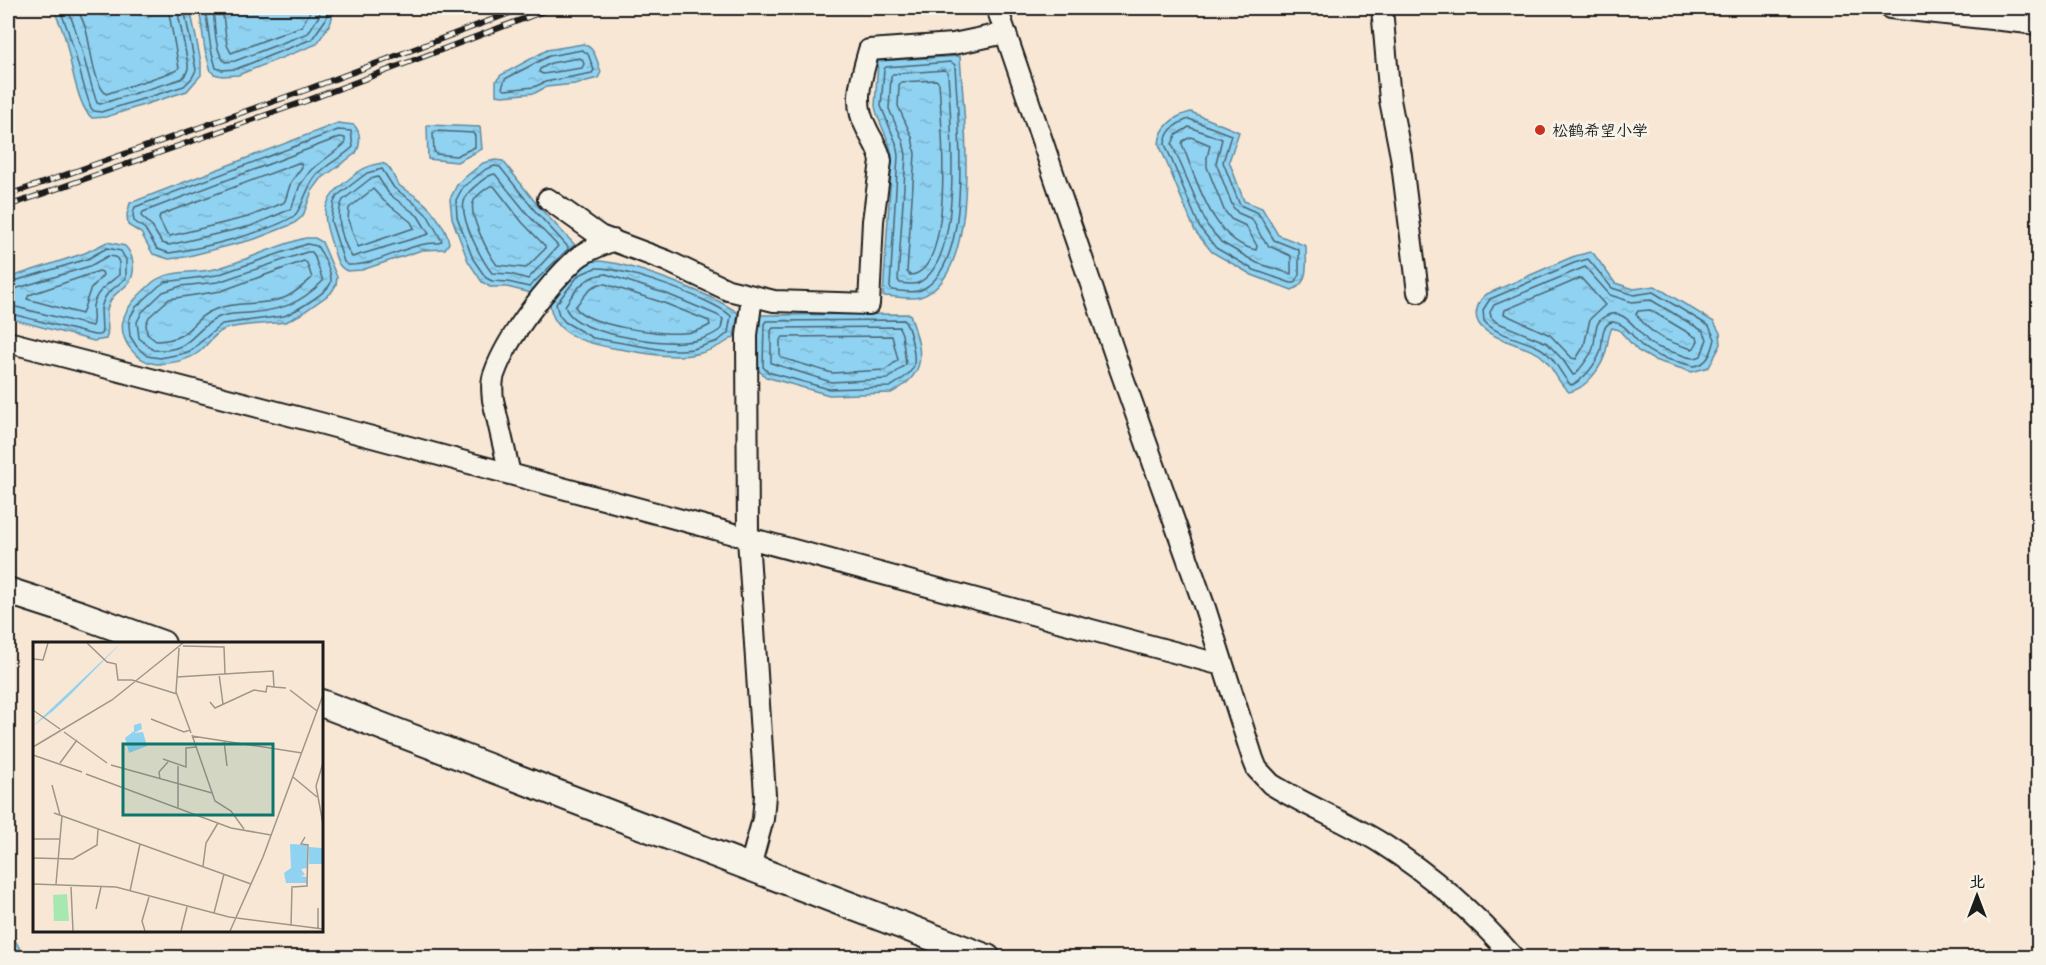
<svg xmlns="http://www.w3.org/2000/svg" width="2046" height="965" viewBox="0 0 2046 965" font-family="Delius,'LXGW WenKai TC',sans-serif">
<defs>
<pattern id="water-ripples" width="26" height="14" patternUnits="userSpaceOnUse" patternTransform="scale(1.5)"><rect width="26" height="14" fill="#90d2f1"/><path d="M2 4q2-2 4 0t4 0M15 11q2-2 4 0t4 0" fill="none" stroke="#7cb4ce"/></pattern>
</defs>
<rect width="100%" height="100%" fill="#f7e7d4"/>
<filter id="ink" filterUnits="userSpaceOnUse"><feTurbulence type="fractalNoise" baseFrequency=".0167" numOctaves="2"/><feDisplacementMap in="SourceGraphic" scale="12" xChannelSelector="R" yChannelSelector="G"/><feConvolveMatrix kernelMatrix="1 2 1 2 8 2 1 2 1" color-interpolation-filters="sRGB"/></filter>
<g filter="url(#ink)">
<path fill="url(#water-ripples)" stroke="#62899c" stroke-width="1.5" d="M 53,8 L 190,8 L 201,62 L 201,75 L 187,91 L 106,117 L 92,118 C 77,107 70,56 65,38 C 62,27 57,18 53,8 Z
M 199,8 L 334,8 L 331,22 L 317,44 L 238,75 L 222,76 L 214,74 L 211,71 L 205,50 Z
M 583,44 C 595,47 597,61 601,72 L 598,78 L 575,84 L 546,87 L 535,93 L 503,96 L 496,95 L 496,81 L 501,75 L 547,50 Z
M 960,56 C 963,108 985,277 920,297 C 909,300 894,296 883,296 L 892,156 C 890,138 878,124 875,106 L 878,61 Z
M 1191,112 L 1239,132 L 1229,161 L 1244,201 L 1262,208 L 1278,235 L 1306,246 C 1306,262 1310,284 1292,290 L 1252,275 L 1212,252 L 1195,231 L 1159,144 C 1160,127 1174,116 1191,112 Z
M 338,123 L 354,125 C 361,132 361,144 356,153 L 321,179 L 312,191 L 303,216 L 293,224 L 255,239 L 185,257 L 169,259 L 153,254 L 141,233 L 128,225 L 127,215 L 130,203 Z
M 427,125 L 480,127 L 482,149 L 457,162 L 428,159 Z
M 495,160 L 503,161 L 539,207 L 574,244 L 574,251 L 537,289 L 531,293 L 507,287 L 490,287 L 482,282 L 468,261 L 452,218 L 450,199 L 458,183 L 483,163 Z
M 382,163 C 393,166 392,178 399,185 C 404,190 410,192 415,196 C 429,205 446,226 449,243 L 445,249 L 422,250 L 362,270 L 347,271 C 337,267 336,257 333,248 C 322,214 319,202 349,179 C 360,170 368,165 382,163 Z
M 306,238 L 315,238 L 322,242 L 337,277 L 336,285 L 331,293 L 301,314 L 286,322 C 271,324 235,324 223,330 C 213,335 208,345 199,352 C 189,360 173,363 160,364 C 138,365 116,339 124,317 C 129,303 142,292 153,282 C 170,269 196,274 215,269 C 246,261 276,245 306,238 Z
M 107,242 L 125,246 C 130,251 132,256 133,263 C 136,291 114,286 108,306 C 104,316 111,328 106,339 L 94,341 L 8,318 L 8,278 L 85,253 Z
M 1590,252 L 1593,253 L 1615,283 L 1634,289 L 1655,286 L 1714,322 L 1720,333 L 1721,344 L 1709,367 L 1692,372 L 1654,360 L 1638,351 L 1619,330 L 1612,328 C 1608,335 1608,343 1606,351 C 1602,367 1586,389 1569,392 C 1557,383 1553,365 1540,355 C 1524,343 1469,338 1477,309 C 1479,302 1482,297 1487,294 L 1572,257 Z
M 594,261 C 625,260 712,294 738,313 L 734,337 C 721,346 707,353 691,355 C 671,358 651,354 631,351 C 602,346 551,341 550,302 L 575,271 Z
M 910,314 C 921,349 931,373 891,393 L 829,395 L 766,377 L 757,369 L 758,319 L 761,315 Z
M 8,928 L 24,956 L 24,957 L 8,957 Z"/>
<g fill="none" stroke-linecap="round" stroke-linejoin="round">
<path stroke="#4a6571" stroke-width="1.5" d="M 59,8 C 74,40 79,75 91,108 L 94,111 L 101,112 L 184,86 L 192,78 L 196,70 L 184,8
M 67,8 C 81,38 86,71 97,103 L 100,104 L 181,79 C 186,75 189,71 188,64 L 177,8
M 77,8 C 80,15 84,22 86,30 C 91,47 93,82 106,94 L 175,71 L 179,68 L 168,8
M 205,8 L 211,49 L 216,68 L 222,70 L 236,69 L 312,39 L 326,19 L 328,8
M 213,8 C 215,23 214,51 225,62 L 235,61 L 308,33 L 319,16 L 321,8
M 222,8 L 227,45 L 231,53 L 302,26 L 312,8
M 582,50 L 588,54 L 594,70 L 592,73 L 545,82 L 534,87 L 505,90 L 502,88 L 505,79 L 549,56 Z
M 579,58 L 582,59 L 584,64 L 582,68 L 543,74 L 539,72 L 540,69 L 551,63 Z
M 951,62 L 955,65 C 957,117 976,260 923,289 C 914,294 902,291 892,290 L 890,287 L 898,156 L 896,143 L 881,106 L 884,69 L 886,67 Z
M 945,70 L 948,73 C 950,117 966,261 918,283 C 913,285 906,284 900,283 L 898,280 L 906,155 L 903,141 L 889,109 L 891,76 L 893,74 Z
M 936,80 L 939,83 C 941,114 956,273 910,275 L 907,272 L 915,154 L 912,137 L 898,106 L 899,85 L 901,82 Z
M 1189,119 L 1231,135 L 1223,162 L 1239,203 L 1242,206 L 1258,213 L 1274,240 L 1299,250 L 1299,276 L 1295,283 L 1291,283 L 1254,270 L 1216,248 L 1200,228 L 1165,144 C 1166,131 1177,123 1189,119 Z
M 1189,127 L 1222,139 L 1216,163 L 1233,207 L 1238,213 L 1252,219 L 1262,238 L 1269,246 L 1291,256 L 1291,274 L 1257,263 L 1221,242 L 1207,225 L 1172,144 L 1176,135 Z
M 338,130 L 351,131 L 353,147 C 342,158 326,164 316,176 C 306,187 302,210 294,216 C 270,232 199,249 169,253 L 157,249 L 145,229 L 134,221 L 133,214 L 135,207 Z
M 436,131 L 473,133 L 475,136 L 475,147 L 456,156 L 436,154 L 434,151 L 433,134 Z
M 340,137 L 345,138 L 345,144 L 311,170 L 300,185 L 291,209 L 251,226 L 169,245 L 162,243 L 151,225 L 141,216 L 143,212 Z
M 1191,137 L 1210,145 L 1207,158 L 1207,167 L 1224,210 L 1231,219 L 1246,226 L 1257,246 L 1256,250 C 1212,241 1197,180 1182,144 L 1183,141 Z
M 298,163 L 301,164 L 302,167 L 291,182 L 285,201 L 283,203 L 248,217 L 170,236 L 167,235 L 159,219 L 160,215 Z
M 495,166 L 500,167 L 535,211 L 568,247 L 568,249 L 529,287 L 508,282 L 492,281 L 486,278 L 473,259 L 457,217 L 456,200 L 463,187 L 486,169 Z
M 382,169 L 394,188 L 412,201 L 428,216 L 442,241 L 439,243 C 407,242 379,266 348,265 L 344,262 L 331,221 L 334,202 L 338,195 L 367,173 Z
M 495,174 L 529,216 L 558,246 L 528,279 L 510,274 L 492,273 C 481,259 460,219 464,202 C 466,193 472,189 479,183 C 484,179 488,175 495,174 Z
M 378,177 L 389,194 L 418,216 L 429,234 L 352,257 C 343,243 334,216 343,200 L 370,179 Z
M 490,186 L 494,186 L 522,222 L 545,246 L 545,249 L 526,268 L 497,265 C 489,255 469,216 473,203 C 475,195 485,190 490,186 Z
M 373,189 L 384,201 L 411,222 L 414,228 L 358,247 L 348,220 L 349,208 Z
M 307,244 L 317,246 C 322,253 332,272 331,282 C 329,292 294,312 284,316 L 222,324 L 190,351 L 181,354 L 160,358 L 147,356 L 137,347 L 130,336 L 129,325 L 129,319 L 136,307 L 159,286 L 165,282 L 217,275 Z
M 307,252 L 312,252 L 314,255 L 323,281 C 299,305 281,310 248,313 C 238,314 226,313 217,318 C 189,333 193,352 153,350 L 139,338 L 137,322 L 142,312 L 163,292 L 181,286 L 218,282 Z
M 1588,259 L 1612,288 L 1634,295 L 1653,292 L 1709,326 L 1715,339 C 1712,352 1708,365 1693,366 C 1676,361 1653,358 1640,344 C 1631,335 1625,322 1611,322 C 1599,328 1604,342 1600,353 C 1595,365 1583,381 1571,385 C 1560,375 1555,356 1540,348 C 1523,339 1497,336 1484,321 L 1483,310 L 1490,299 L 1574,263 Z
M 304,261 L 307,263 L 312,278 C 304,285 292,296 281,299 C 260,306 236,301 216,309 C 188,319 194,340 156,341 L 147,334 L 146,324 L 149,317 L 169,299 L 221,291 Z
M 1585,267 L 1610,295 L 1632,302 L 1651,300 L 1703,331 L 1707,339 L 1701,356 C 1693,360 1687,357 1679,354 C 1670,351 1660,349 1653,345 C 1639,336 1624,303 1604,317 C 1592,324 1597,340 1592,351 C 1588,359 1581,367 1576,374 L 1573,375 L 1563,360 L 1547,343 L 1496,322 L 1491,317 L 1490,312 L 1494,305 Z
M 595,268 C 620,266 713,299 731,316 L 728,333 L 718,341 L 693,349 L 681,350 L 664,350 L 593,338 L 565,322 L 559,315 L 556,304 L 579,275 Z
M 99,271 L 102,272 L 103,275 L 90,290 L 82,314 L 27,299 L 29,295 Z
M 606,274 L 667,294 L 717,315 L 723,319 L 721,329 C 711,337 696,342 683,342 C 657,344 572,334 565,306 C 575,290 586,275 606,274 Z
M 1581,278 L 1605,305 L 1590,319 L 1584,346 L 1576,359 L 1572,358 L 1550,335 L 1504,314 L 1505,310 Z
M 8,283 L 87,259 L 107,248 L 121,251 L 126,260 L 126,278 L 108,293 L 104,299 L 101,308 L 102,332 L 100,335 L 94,335 L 8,313
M 599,284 L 605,284 L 664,303 L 709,321 L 710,325 C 703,329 692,333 683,333 C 660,335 588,326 575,307 L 591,288 Z
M 8,291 L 90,266 L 108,256 L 116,257 L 119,262 L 119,275 C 108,284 96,291 93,306 C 92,314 95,320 92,326 L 8,305
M 1650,310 L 1697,338 L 1698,341 L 1694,348 L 1692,349 C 1666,341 1653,337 1636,314 L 1638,311 Z
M 904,320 C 910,328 917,358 913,368 C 909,375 897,383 890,387 L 829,389 L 768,372 L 763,367 L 764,324 L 766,321 Z
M 899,327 L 902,334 L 906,364 L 888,379 L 831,382 L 771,363 L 771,331 L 773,328 Z
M 892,336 L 898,360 L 885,370 L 832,373 L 782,358 L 780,356 L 780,340 L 783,337 Z"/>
<defs>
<path id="minor" d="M 997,8 L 1115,355 L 1205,608 L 1253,759 L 1257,769 L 1271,784 C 1306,806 1346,821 1381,843 C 1431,875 1475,913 1514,958
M 1382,8 L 1390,100 L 1401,156 L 1418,292
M 1890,8 L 2038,24
M 548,199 L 600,236 L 667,261 L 728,290 L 774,301 L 869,304 L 873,221 L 881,161 C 879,148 871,139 866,127 C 852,102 862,76 869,50 L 953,44 L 1006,33
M 8,342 L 320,423 L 1222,665
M 510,474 L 493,400 C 492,391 491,381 495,372 C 508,336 547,286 576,259 C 586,250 601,246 613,240
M 750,867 L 763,819 L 765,795 L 748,538 L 747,335 L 752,296"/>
<path id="major" d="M 8,591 L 79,614 L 162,644
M 321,703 L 987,958"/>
</defs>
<use href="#minor" stroke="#1c1c1c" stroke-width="24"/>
<use href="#major" stroke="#1c1c1c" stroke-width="30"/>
<use href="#minor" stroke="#f7f3e8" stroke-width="20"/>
<use href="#major" stroke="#f7f3e8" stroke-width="26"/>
<defs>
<path id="rail" d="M 8,195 L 303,91 L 523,8
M 8,206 L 306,101 L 552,8"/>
</defs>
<use href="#rail" stroke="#1c1c1c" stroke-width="6"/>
<use href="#rail" stroke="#f7f3e8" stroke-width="4" stroke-dasharray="11" stroke-linecap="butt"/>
</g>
</g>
<circle fill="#c8321e" stroke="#f7f3e8" stroke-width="2" cx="1540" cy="130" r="6"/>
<g text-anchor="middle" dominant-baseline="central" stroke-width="6" stroke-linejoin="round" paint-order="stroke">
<g font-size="16" fill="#1c1c1c" stroke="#f7f3e8" text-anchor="start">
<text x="1552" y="130">松鹤希望小学</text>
</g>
</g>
<g transform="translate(33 642)">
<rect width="290" height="290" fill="#f7e7d4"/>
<path d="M 34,252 L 36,279 L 21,279 L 20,253 Z" fill="#a7e8b1"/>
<path d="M 88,1 L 38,52 L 20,69 L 0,84 ZM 108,81 L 109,87 L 101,91 L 110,90 L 114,104 L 96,111 L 92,96 L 101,89 L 101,83 ZM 257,202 L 274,203 L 274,226 L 268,227 L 272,233 L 267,234 L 274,235 L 274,241 L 253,241 L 251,231 L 258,226 ZM 276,205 L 289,206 L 289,222 L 276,222 Z" fill="#90d2f1"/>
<path fill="none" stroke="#9f968a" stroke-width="1.5" d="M 54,1 L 74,20 L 83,22 L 85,38 L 99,38 L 144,52M 150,4 L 191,5 L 192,32M 146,6 L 143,50 L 158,91M 0,17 L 10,18 L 15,1M 186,32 L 190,62M 144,35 L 240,29 L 241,45 L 253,46M 257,48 L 284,69M 177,60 L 182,66 L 221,48 L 233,50 L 234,44 L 241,45M 0,68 L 27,87M 118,77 L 151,90 L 157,88M 31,90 L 74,121M 159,93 L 182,159 L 198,169 L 211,187M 159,94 L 269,111M 191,99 L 194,124M 0,105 L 79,58 L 150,1M 0,113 L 49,130M 130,117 L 153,125 L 153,106 L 163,105M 27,121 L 44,98M 290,121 L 283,144 L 290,182M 78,123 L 179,151M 53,132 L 198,186 L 238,193M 260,135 L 284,155M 127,137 L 126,130 L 135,120M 19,143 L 27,173M 145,166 L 145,124M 21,171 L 218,242M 0,197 L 27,197M 0,216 L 40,217 L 64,203 L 65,187M 170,224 L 173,201 L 185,181M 0,242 L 83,245 L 196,275 L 290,287M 23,242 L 29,174M 38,245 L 40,289M 260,245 L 274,244 L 275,203 L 268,202 L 272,195M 97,249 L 107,202M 63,267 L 68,245M 181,271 L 191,232M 258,284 L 259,244M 285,287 L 285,266M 112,289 L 109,279 L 116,255M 148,289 L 154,265M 197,289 L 230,215 L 290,53"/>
<path fill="#0f766e" fill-opacity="0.15" stroke="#0f766e" stroke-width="3" d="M 90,102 L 240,102 L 240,173 L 90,173 Z"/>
<rect width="290" height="290" fill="none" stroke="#1c1c1c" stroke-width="3"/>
</g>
<rect width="2046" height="965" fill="none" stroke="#f7f3e8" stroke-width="30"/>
<rect x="15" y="15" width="2016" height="935" fill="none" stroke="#1c1c1c" stroke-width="2" filter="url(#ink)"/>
<g transform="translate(1977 896)" stroke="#f7f3e8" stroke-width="4.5" paint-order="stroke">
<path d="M0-4.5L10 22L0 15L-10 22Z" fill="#1c1c1c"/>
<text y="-9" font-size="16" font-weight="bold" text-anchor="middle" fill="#1c1c1c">北</text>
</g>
</svg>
